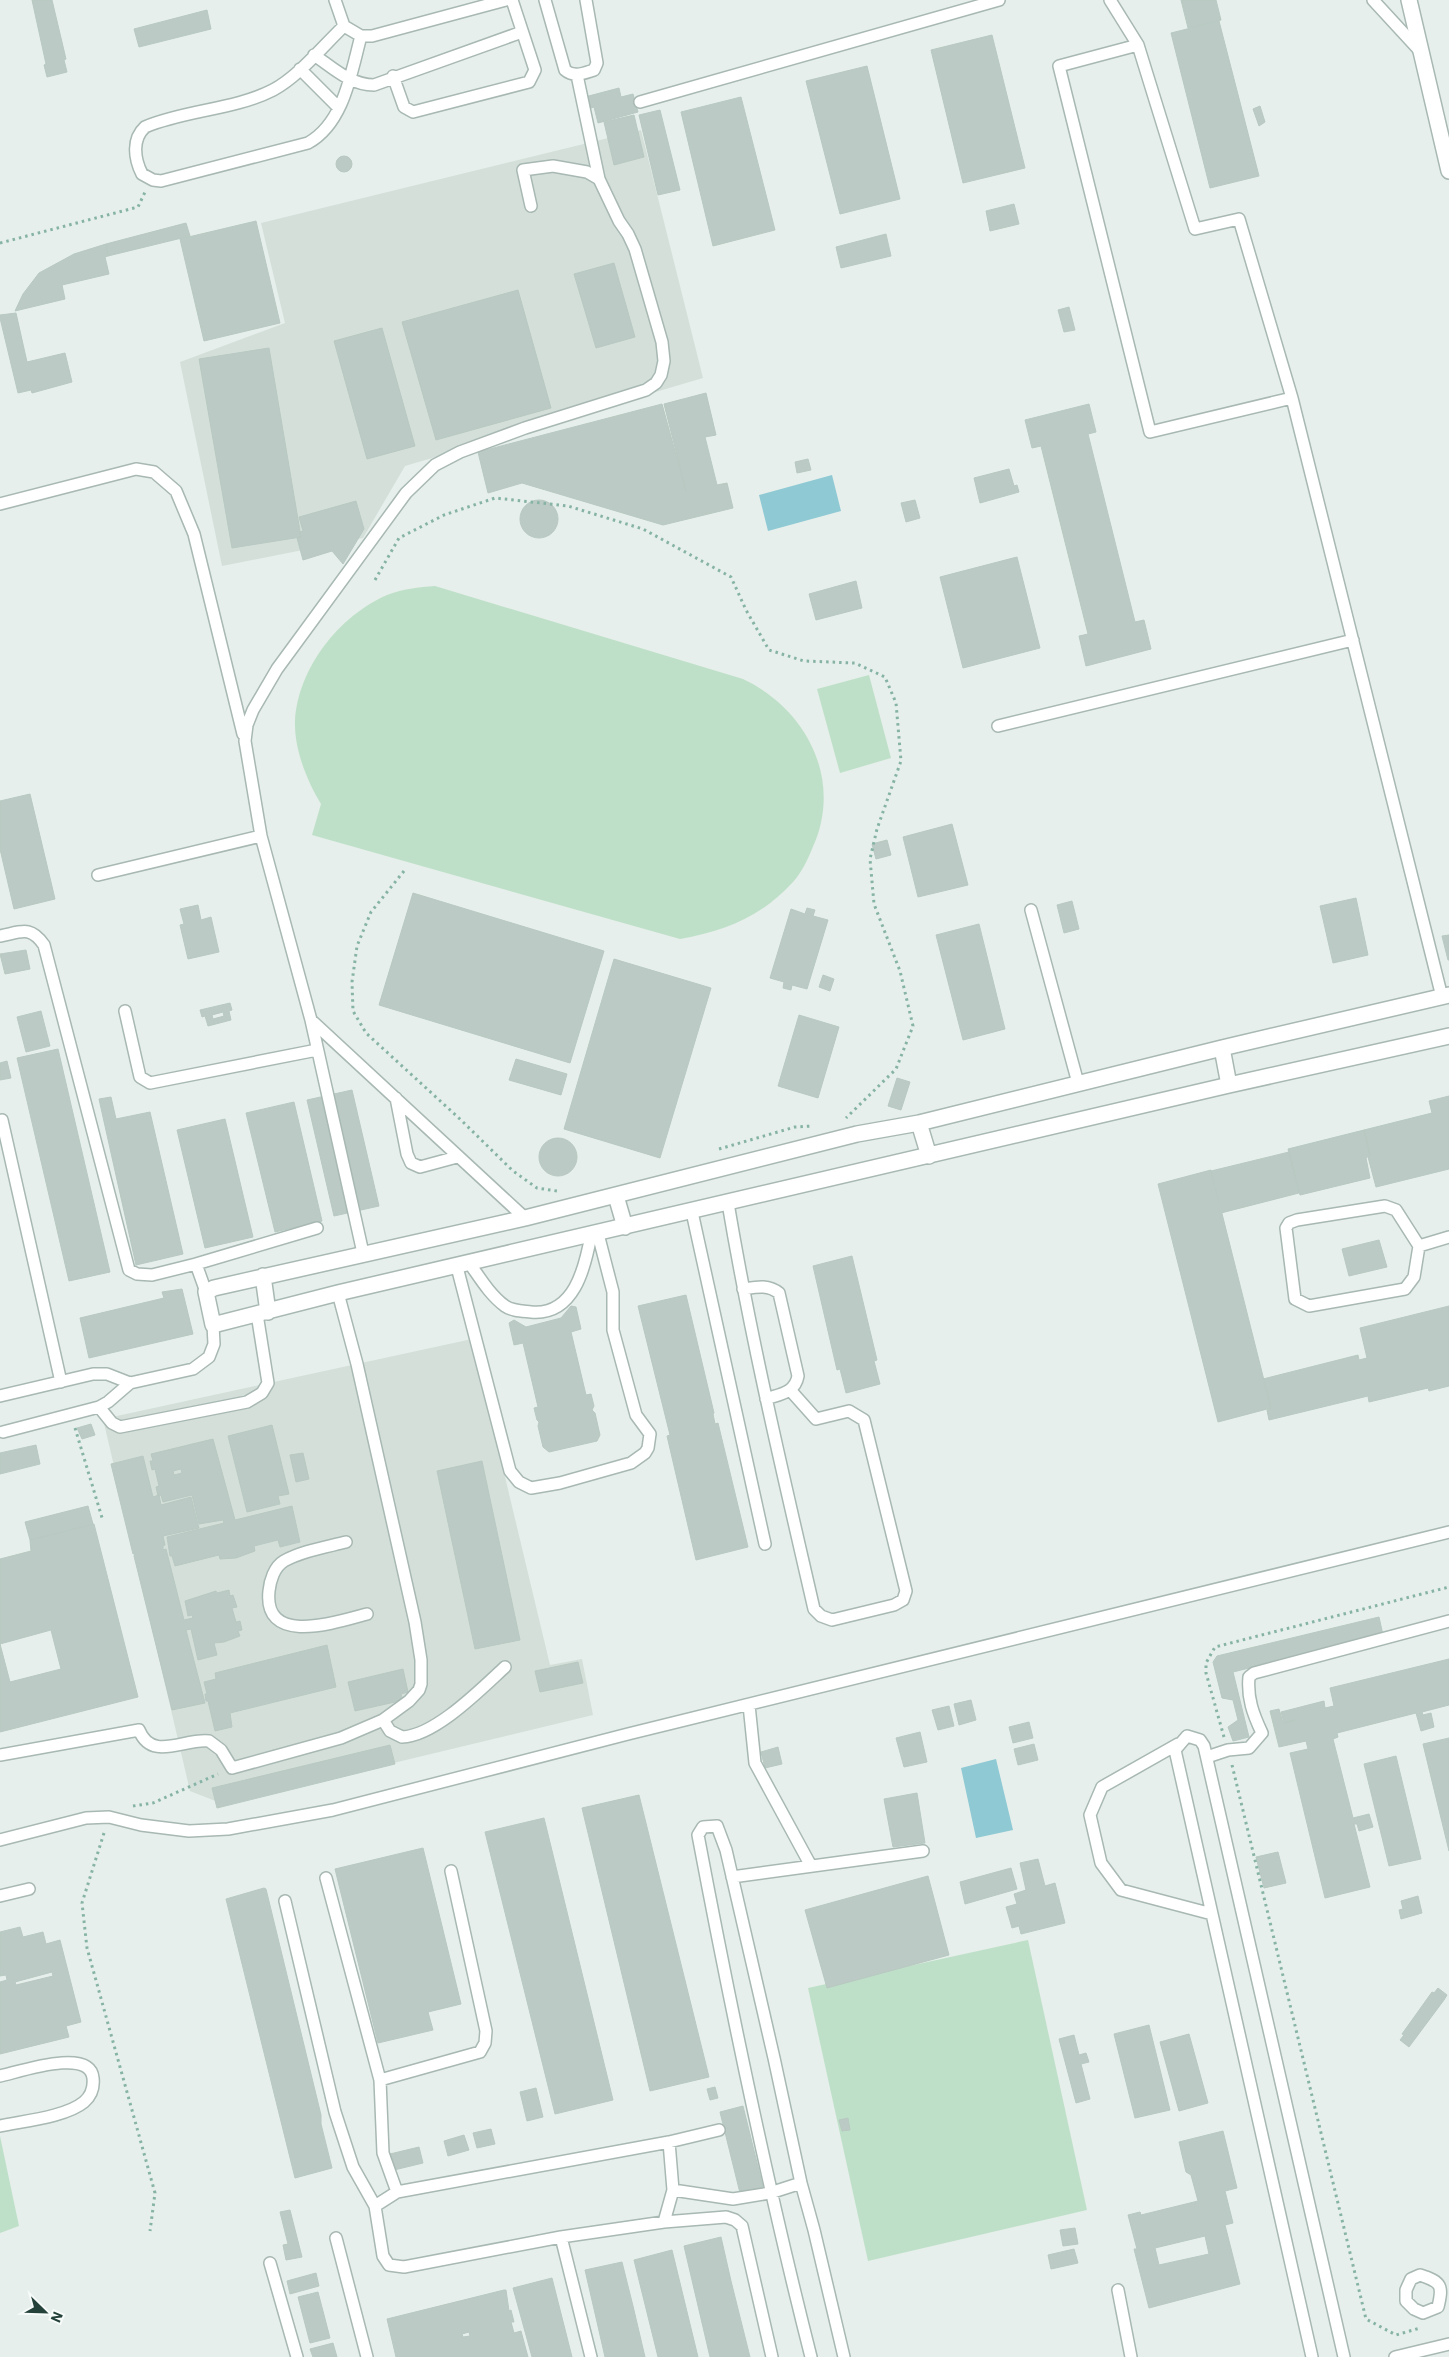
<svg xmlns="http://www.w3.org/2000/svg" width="1449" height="2357" viewBox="0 0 1449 2357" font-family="'IBM Plex Sans',sans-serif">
<rect width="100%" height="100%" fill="#e6efeb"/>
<path fill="#d4dfda" d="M 641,130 L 703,378 L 405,466 L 363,538 L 222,566 L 180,362 L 285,323 L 261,223 Z
M 472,1339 L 550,1665 L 582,1659 L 593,1715 L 223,1804 L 190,1791 L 103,1419 Z"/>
<path fill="#bfe0c8" d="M 435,586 L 743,679 C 807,709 844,781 812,849 C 807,861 802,872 793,882 C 761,917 725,931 680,939 L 312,835 L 321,804 C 307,781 294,749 295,721 C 298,668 339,616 387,595 C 402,589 419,587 435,586 Z
M 869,675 L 891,758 L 840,773 L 817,689 Z
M 1028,1940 L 1087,2210 L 868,2261 L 808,1988 Z
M 0,2136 L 19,2226 L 0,2233 Z"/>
<path fill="#8ec9d4" d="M 832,475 L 841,511 L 768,531 L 759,495 Z
M 996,1759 L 1013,1830 L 976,1838 L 961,1768 Z"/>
<path fill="#bbcac4" stroke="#b8c9c2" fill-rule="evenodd" d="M 32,0 L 52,0 L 66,59 L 64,60 L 67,72 L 47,77 L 44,65 L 46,64 Z
M 1181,0 L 1216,0 L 1221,20 L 1188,28 Z
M 207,10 L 211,29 L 139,47 L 134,29 Z
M 1219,21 L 1259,176 L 1210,188 L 1171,33 Z
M 992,35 L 1025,168 L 963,183 L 931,50 Z
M 867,66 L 900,199 L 840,214 L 806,81 Z
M 619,88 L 621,97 L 633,94 L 638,112 L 598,123 L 594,107 L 588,109 L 585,97 Z
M 741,97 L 775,230 L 713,246 L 681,112 Z
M 1260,106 L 1265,122 L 1259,126 L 1253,109 Z
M 660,110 L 680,190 L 658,195 L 639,115 Z
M 634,115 L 644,157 L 614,165 L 604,122 Z
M336 164a8 8 0 1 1 16 0a8 8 0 1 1-16 0Z
M 1014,204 L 1019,224 L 990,231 L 986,211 Z
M 256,221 L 280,323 L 204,341 L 180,239 Z
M 186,223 L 190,236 L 108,256 L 106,244 Z
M 886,234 L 891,256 L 841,268 L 836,247 Z
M 106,244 L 108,256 L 105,257 L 109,274 L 62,285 L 65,299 L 15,311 L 23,294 L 39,273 L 74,254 Z
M 614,263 L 635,337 L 596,348 L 574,274 Z
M 518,290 L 551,408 L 436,440 L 402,322 Z
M 1069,307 L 1075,330 L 1064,332 L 1058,310 Z
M 16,313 L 27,362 L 65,353 L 72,382 L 32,393 L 31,390 L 18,393 L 0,318 L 0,315 Z
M 382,328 L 415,446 L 367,459 L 334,341 Z
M 269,348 L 301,537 L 232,548 L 199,359 Z
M 706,393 L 716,435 L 705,437 L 717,485 L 727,483 L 733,508 L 663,525 L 522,483 L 488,493 L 478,452 L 662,404 L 686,491 L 664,404 Z
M 1089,404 L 1096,432 L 1088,434 L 1135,622 L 1144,620 L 1151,649 L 1086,666 L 1079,636 L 1088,634 L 1041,446 L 1032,448 L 1025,420 Z
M 808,459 L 811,470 L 797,473 L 795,462 Z
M 1009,469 L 1014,486 L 1017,485 L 1019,492 L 980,503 L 974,478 Z
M 915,500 L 920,518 L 906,522 L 901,503 Z
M520 519a19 19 0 1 1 38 0a19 19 0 1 1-38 0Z
M 356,501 L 364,529 L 343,564 L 332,551 L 303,560 L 297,538 L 301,537 L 300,532 L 303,531 L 299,517 Z
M 1017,557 L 1040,648 L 963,668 L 940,577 Z
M 856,581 L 862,608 L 816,620 L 809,594 Z
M 30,794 L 55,899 L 14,909 L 0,849 L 0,801 Z
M 952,824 L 968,885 L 918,897 L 903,837 Z
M 887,840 L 891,855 L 876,859 L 872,844 Z
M 413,893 L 604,951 L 570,1063 L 379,1005 Z
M 1356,898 L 1368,955 L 1333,963 L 1320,906 Z
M 1072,901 L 1079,929 L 1064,933 L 1057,905 Z
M 198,905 L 201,920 L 211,917 L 219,952 L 188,959 L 180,925 L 184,924 L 180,909 Z
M 807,908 L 815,910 L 813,916 L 828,920 L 807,989 L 792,985 L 791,990 L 783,988 L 784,982 L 770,978 L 791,909 L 805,914 Z
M 979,924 L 1005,1029 L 963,1040 L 936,935 Z
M 1449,935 L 1449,960 L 1448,960 L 1442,936 Z
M 26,950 L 30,969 L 5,974 L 0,954 Z
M 614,959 L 711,988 L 660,1158 L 564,1129 Z
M 823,975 L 834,979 L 830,991 L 819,987 Z
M 230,1003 L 232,1010 L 229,1011 L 231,1020 L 208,1026 L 205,1016 L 202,1017 L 200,1010 ZM 223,1012 L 224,1016 L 213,1019 L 212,1015 Z
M 41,1011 L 50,1046 L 26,1052 L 17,1017 Z
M 799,1015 L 839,1027 L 818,1098 L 778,1086 Z
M 58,1049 L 110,1272 L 69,1281 L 17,1058 Z
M 516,1059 L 567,1074 L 561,1095 L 509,1080 Z
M 7,1061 L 11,1078 L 0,1080 L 0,1063 Z
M 897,1078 L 910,1082 L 901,1110 L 888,1106 Z
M 352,1090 L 379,1206 L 334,1216 L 307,1100 Z
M 1449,1096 L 1449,1169 L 1376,1187 L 1368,1157 L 1370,1155 L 1364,1130 L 1432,1113 L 1429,1101 Z
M 111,1097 L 116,1119 L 150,1112 L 183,1254 L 136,1265 L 99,1099 Z
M 294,1102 L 322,1221 L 275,1232 L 246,1113 Z
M 225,1119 L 253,1237 L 205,1248 L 177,1130 Z
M 1364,1130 L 1370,1155 L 1366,1158 L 1370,1178 L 1300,1195 L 1288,1149 Z
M539 1157a19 19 0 1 1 38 0a19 19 0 1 1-38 0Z
M 1289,1152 L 1299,1193 L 1221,1213 L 1211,1171 Z
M 1211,1170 L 1271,1408 L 1218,1422 L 1158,1184 Z
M 1379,1240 L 1387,1267 L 1349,1276 L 1342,1249 Z
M 852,1256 L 877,1360 L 874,1361 L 880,1384 L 846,1393 L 840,1369 L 837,1370 L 813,1266 Z
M 182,1289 L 193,1334 L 89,1358 L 80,1318 L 164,1298 L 162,1292 Z
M 686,1295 L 714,1413 L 713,1414 L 715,1424 L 718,1423 L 748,1547 L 696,1560 L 667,1436 L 670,1435 L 638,1306 Z
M 571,1306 L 576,1307 L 581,1329 L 571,1332 L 586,1395 L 591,1394 L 594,1406 L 592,1410 L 595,1413 L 600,1435 L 597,1441 L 549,1452 L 543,1447 L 538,1426 L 539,1422 L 537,1420 L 534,1408 L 538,1407 L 523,1343 L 514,1345 L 509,1323 L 514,1320 L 526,1327 L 561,1318 Z
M 1449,1306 L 1449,1386 L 1429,1391 L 1428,1388 L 1369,1402 L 1368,1396 L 1269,1420 L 1267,1410 L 1271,1408 L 1263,1379 L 1358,1355 L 1359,1360 L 1367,1358 L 1360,1328 Z
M 91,1424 L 95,1435 L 82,1439 L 77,1428 Z
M 272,1425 L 289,1494 L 278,1496 L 280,1504 L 247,1512 L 228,1436 Z
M 213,1439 L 235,1520 L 292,1506 L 300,1542 L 280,1547 L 278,1540 L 254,1546 L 255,1551 L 236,1558 L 220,1559 L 219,1555 L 175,1566 L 172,1556 L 170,1556 L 167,1537 L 224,1523 L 223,1520 L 199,1524 L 192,1495 L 163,1502 L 161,1495 L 158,1496 L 156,1487 L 159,1486 L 155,1469 L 152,1470 L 150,1461 L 153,1461 L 151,1454 ZM 181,1469 L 182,1473 L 174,1475 L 173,1471 Z
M 36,1445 L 40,1464 L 0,1474 L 0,1453 Z
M 303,1453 L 309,1479 L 296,1482 L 290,1455 Z
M 143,1456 L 153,1497 L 159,1495 L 161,1505 L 191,1497 L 199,1528 L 163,1536 L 165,1545 L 163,1546 L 163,1550 L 166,1549 L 184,1620 L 193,1618 L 192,1615 L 188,1616 L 185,1601 L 216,1591 L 217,1593 L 229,1590 L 230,1596 L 233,1595 L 237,1607 L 232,1608 L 236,1622 L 240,1621 L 242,1630 L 238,1631 L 240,1636 L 224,1642 L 214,1643 L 217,1655 L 198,1660 L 191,1629 L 186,1630 L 205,1703 L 172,1710 L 134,1556 L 135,1553 L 133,1554 L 111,1464 Z
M 482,1461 L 520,1640 L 475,1649 L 437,1471 Z
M 88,1506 L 93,1524 L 30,1540 L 25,1522 Z
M 94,1524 L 138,1697 L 0,1732 L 0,1559 L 31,1551 L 30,1540 ZM 51,1630 L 61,1669 L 10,1682 L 0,1644 Z
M 1379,1617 L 1383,1635 L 1233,1672 L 1249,1737 L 1233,1741 L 1228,1727 L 1238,1720 L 1233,1700 L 1222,1698 L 1213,1662 L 1217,1656 Z
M 327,1645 L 336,1687 L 230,1713 L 232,1727 L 215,1731 L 208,1701 L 206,1701 L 205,1694 L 207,1694 L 204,1682 L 216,1679 L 215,1673 Z
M 1449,1659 L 1449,1705 L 1422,1712 L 1423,1715 L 1431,1713 L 1434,1727 L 1421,1731 L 1416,1713 L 1337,1733 L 1338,1737 L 1333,1739 L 1353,1818 L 1369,1814 L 1373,1827 L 1359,1831 L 1357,1824 L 1354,1824 L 1370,1887 L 1325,1898 L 1290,1753 L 1308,1749 L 1306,1741 L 1279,1747 L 1270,1711 L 1279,1709 L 1283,1723 L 1295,1720 L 1284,1723 L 1281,1712 L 1324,1701 L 1325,1708 L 1334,1706 L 1330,1688 Z
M 578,1662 L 583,1683 L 540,1692 L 535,1671 Z
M 403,1669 L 408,1692 L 401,1694 L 402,1698 L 395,1702 L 355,1711 L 348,1682 Z
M 971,1700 L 976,1720 L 959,1725 L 954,1704 Z
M 949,1706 L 954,1726 L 938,1730 L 932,1710 Z
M 1029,1722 L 1033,1738 L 1013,1743 L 1009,1727 Z
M 920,1732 L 927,1762 L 904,1767 L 896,1738 Z
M 1449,1738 L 1449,1851 L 1423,1744 Z
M 1034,1744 L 1038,1760 L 1018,1765 L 1014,1749 Z
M 390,1745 L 395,1764 L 217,1808 L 212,1788 Z
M 778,1747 L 782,1764 L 765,1768 L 761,1752 Z
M 1396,1756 L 1421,1859 L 1389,1866 L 1364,1764 Z
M 917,1793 L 925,1843 L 893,1847 L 884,1799 Z
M 639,1795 L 709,2077 L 650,2091 L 582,1808 Z
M 544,1818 L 613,2100 L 555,2114 L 485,1832 Z
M 423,1848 L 461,2004 L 428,2012 L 433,2030 L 378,2043 L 335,1869 Z
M 1278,1852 L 1286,1883 L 1264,1888 L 1256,1857 Z
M 1038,1859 L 1045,1886 L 1055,1883 L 1065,1923 L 1021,1934 L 1019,1926 L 1012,1928 L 1006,1907 L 1017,1904 L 1014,1894 L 1026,1890 L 1020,1863 Z
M 1011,1868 L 1017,1889 L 965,1904 L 960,1882 Z
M 928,1876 L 949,1955 L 827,1988 L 805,1910 Z
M 264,1888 L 266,1889 L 321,2115 L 321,2124 L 332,2168 L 295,2178 L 226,1899 Z
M 1418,1896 L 1422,1913 L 1401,1919 L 1399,1910 L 1403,1909 L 1401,1901 Z
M 20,1927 L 23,1937 L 43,1932 L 46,1944 L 60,1940 L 81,2022 L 66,2026 L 69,2037 L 0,2054 L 0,1982 L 7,1980 L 6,1975 L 0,1976 L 0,1932 ZM 52,1972 L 53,1976 L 16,1985 L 15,1982 Z
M 1438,1988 L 1447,1995 L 1444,2000 L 1409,2047 L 1400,2040 L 1404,2035 L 1402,2034 L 1432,1992 L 1434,1993 Z
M 1149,2025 L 1170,2110 L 1135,2118 L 1114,2034 Z
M 1189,2034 L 1208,2103 L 1179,2111 L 1160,2042 Z
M 1074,2035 L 1079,2055 L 1086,2053 L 1089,2062 L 1081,2064 L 1090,2099 L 1076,2103 L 1059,2039 Z
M 715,2087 L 718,2098 L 710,2100 L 707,2089 Z
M 536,2088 L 543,2117 L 527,2121 L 520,2092 Z
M 743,2106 L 763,2187 L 740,2193 L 720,2112 Z
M 848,2118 L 850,2130 L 842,2131 L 839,2120 Z
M 491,2129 L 495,2144 L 477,2148 L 473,2133 Z
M 1223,2131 L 1237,2188 L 1225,2191 L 1233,2223 L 1225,2225 L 1240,2284 L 1149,2308 L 1134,2249 L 1137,2249 L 1128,2215 L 1140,2212 L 1141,2215 L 1198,2201 L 1191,2175 L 1186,2172 L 1179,2142 ZM 1205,2236 L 1209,2254 L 1159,2265 L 1155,2248 Z
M 464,2135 L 469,2150 L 448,2156 L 444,2141 Z
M 419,2147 L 423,2163 L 394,2170 L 390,2154 Z
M 290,2210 L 302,2257 L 286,2260 L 283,2245 L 288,2244 L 280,2212 Z
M 1075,2228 L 1078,2244 L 1063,2246 L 1060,2230 Z
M 721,2237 L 731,2281 L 750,2357 L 710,2357 L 684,2246 Z
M 1074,2249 L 1078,2263 L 1051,2269 L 1048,2255 Z
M 672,2250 L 698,2357 L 658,2357 L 634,2260 Z
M 622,2262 L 633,2306 L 645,2357 L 605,2357 L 597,2322 L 585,2270 Z
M 316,2273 L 319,2286 L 290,2294 L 287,2281 Z
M 552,2278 L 572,2357 L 532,2357 L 513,2288 Z
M 504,2290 L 506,2290 L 509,2311 L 511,2310 L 514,2322 L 511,2322 L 514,2333 L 521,2331 L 528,2357 L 396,2357 L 387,2319 ZM 469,2332 L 470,2336 L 463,2337 L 462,2334 Z
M 318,2292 L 330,2338 L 310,2343 L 298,2297 Z
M 333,2343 L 337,2357 L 313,2357 L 310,2349 Z"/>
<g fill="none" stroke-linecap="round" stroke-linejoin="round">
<defs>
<path id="service" d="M 335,0 L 344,26 L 361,36 L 372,36 L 506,0
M 545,0 L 565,70 C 574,78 584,73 594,70 L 597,63 L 586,0
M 1110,0 L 1138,45 L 1195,229 L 1239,219 L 1292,398 L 1442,997
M 1373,0 L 1420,51
M 344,26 C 323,46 298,77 273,90 C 234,110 185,110 145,127 C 132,139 134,158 142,174 L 153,180 L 161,181 L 308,143 C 344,123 351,73 361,36
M 1138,45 L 1059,66 L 1150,432 L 1292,398
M 314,55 C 332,67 350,85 374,85 L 522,32
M 300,69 L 339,108
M 577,75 L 599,179
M 393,76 L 404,107 L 413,112 L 529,82 L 535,70 L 512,0
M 640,102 L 999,0
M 0,504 L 136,469 L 154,472 L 176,491 L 194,534 L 243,734
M 998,726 L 1353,640
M 98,875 L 261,836
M 1031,910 L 1078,1083
M 0,936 C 21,932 30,925 44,945 L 129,1270 L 137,1274 L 152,1275 L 196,1264 L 317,1228
M 125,1011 L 140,1077 L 150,1083 L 317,1050
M 311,1020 L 525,1218
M 396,1098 L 407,1154 L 411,1163 L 420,1167 L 457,1157
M 2,1120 L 61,1382
M 728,1203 C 751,1340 783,1474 814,1609 L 821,1616 L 832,1620 L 894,1605 L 903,1600 L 906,1591 L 864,1420 L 849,1411 L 816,1419 L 791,1391
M 1385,1206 L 1396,1210 L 1419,1246 L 1414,1277 L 1405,1289 L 1309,1306 L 1295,1299 L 1286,1228 L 1289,1223 L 1297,1220 Z
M 692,1212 L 765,1544
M 1419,1246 L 1449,1237
M 363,1253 L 311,1020 L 261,836 L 245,741 L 247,725 L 253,710 L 277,669 L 406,493 L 435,465 L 460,452 L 525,428 L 646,390 L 656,383 L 661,375 L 664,361 L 662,342 L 635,249 L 628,234 L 619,221 L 599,179 L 587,172 L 553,166 L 523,170 L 531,206
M 196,1264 L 206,1292
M 470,1264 C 480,1278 490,1295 505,1306 C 512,1311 522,1311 531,1312 C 574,1316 585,1268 591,1235
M 457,1267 L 510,1471 L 519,1482 L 531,1488 L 560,1483 L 631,1463 L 645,1453 L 648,1448 L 650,1434 L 636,1415 L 613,1330 L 613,1292 L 598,1234
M 743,1289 C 756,1287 768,1284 779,1293 L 798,1376 C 795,1393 780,1394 766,1399
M 0,1396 L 93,1374 L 107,1374 L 130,1383
M 99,1407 L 112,1423 L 120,1427 L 247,1402 L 262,1393 L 268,1383 L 257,1314
M 3,1432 L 99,1407 L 108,1402 L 130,1383 L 193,1369 L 209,1357 L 214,1344 L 213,1325
M 346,1542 C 326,1547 302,1551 284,1561 C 274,1567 270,1581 269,1591 C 263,1647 337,1622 367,1614
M 749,1705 L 755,1763 L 811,1866
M 383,1720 L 390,1731 L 402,1737 C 435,1736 481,1689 505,1667
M 1178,1744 L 1102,1787 L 1090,1815 L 1101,1863 L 1121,1890 L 1212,1914
M 0,1755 L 139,1730 C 152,1762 184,1738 209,1741 L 221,1750 L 232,1768 L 341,1738 L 383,1720 L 409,1701 L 419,1690 L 421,1684 L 421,1660 L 415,1622 L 357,1364 L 338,1293
M 1207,1757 L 1228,1750 L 1249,1748 L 1262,1733 C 1253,1714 1247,1698 1249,1677 L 1254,1673 L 1449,1621
M 0,1840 L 86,1818 L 109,1817 L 141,1825 L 189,1831 L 228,1829 L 333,1810 L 628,1734 L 1449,1532
M 732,1877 L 923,1851
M 326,1878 L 380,2080 L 383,2153 L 397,2192
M 0,1896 L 29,1889
M 285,1901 L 335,2112 L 353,2167 L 375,2206
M 0,2076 C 19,2072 90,2047 93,2078 C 94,2087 91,2096 84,2102 C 66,2117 23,2121 0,2126
M 380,2080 L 480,2052 L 485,2043 L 486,2031 L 451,1871
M 669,2142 L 673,2190 L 664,2222 L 561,2237 L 404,2267 L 389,2265 L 383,2256 L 375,2206 L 397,2192 L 669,2142 L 719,2130
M 673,2190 L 733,2199 L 770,2193 L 801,2183
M 664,2222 L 726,2217 L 735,2220 L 742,2226 L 772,2357
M 561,2237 L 591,2357
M 336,2238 L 367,2357
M 270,2263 L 297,2357
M 1420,2275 C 1442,2282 1443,2286 1438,2307 L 1423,2313 L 1414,2309 L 1406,2301 L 1406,2290 L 1411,2279 Z
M 1118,2290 L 1131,2357
M 811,2357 C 767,2184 731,2010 698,1835 L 703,1827 L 717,1826 L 726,1850 L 774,2058 L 801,2183 L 814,2230 L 844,2357
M 1312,2357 L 1175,1750 L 1187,1736 L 1200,1740 L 1204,1746 L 1344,2357
M 1395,2357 L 1449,2344"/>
<path id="tertiary" d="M 1409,0 L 1449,171
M 1449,995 L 1222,1048 L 919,1123 L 857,1134 L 525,1218 L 214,1288 L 206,1292 L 213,1325 L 338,1293 L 1229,1085 L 1449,1036
M 1222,1048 L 1229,1085
M 919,1123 L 929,1156
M 616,1196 L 625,1227
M 263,1276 L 268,1312"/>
</defs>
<use href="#service" stroke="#a8b8b2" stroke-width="14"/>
<use href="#tertiary" stroke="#a8b8b2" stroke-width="18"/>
<path stroke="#86b3a5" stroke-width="3" stroke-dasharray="2.5 4" stroke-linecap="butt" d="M 0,243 L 138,207 L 145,192
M 375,580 L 399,538 L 444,515 L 495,498 L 568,506 L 643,529 L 731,577 L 746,610 L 769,650 L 804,661 L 855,663 L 885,677 L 896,703 L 901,761 L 877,829 L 870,859 L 874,904 L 900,971 L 913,1026 L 896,1069 L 846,1118
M 404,871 L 371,912 L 357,946 L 352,982 L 353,1011 L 366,1033 L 461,1120 L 513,1171 L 537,1188 L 557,1191
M 719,1149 L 795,1127 L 812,1126
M 75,1428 L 103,1521
M 1224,1737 L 1206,1673 L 1206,1663 L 1215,1647 L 1449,1587
M 1232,1765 L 1366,2319 L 1396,2335 L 1420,2328
M 133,1806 L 153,1803 L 218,1774
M 104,1833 L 82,1903 L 87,1948 L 155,2193 L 150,2231"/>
<use href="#service" stroke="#fff" stroke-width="11"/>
<use href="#tertiary" stroke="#fff" stroke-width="15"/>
</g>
<g transform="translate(45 2312) rotate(113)" stroke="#f7fbf9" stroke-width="4" paint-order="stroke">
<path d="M0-4L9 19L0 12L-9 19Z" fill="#24423a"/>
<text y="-8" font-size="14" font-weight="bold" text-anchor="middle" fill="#24423a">N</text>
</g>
</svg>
